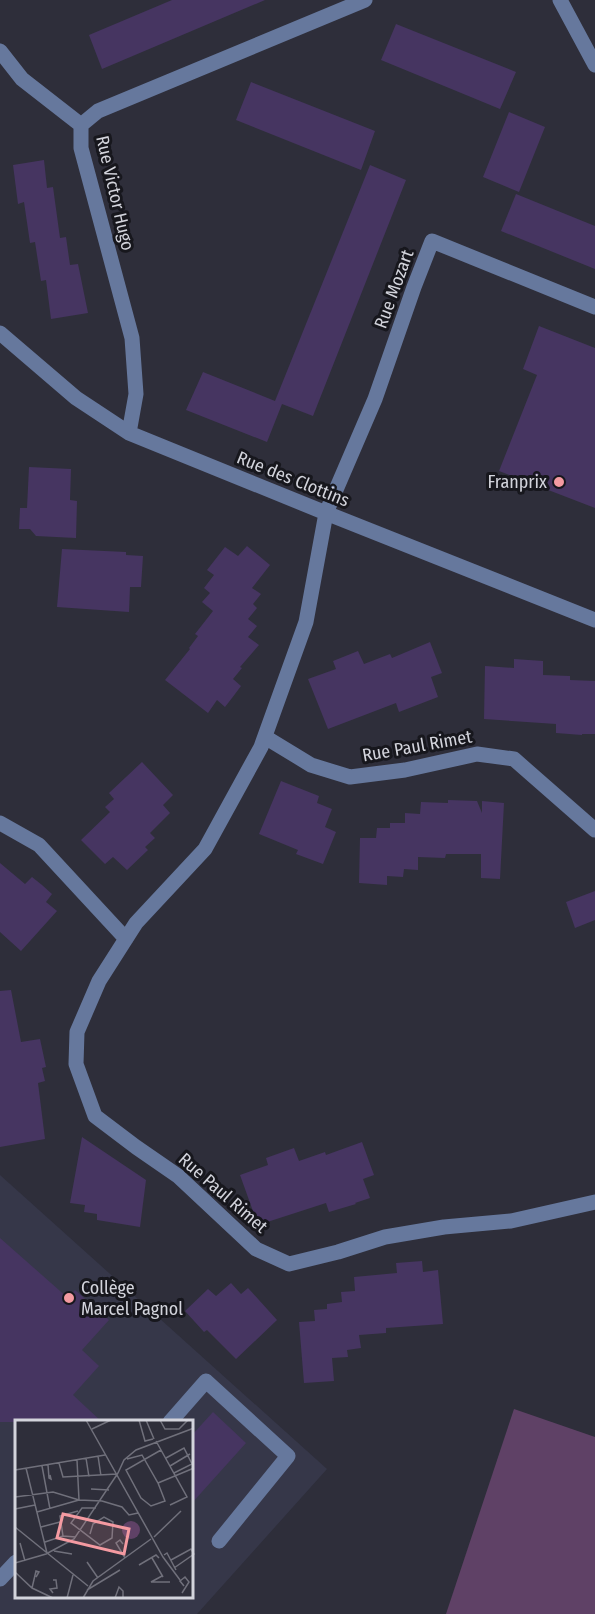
<svg xmlns="http://www.w3.org/2000/svg" width="595" height="1614" viewBox="0 0 595 1614" font-family="'Fira Sans Condensed',sans-serif">
<rect width="100%" height="100%" fill="#2e2e3a"/>
<path fill="#363749" fill-rule="evenodd" d="M 0,1175 L 327,1469 L 197,1614 L 0,1614 ZM 16,1422 L 192,1422 L 192,1598 L 16,1598 Z"/>
<path fill="#5f4166" d="M 514,1409 L 595,1437 L 595,1614 L 446,1614 Z"/>
<path fill="#463561" d="M 172,0 L 265,0 L 102,69 L 89,35 Z
M 396,24 L 516,72 L 500,109 L 381,60 Z
M 251,82 L 375,131 L 361,170 L 236,120 Z
M 509,112 L 545,127 L 519,192 L 483,177 Z
M 44,160 L 47,188 L 53,187 L 60,238 L 66,237 L 70,265 L 78,264 L 88,313 L 51,319 L 46,280 L 41,281 L 35,242 L 30,243 L 24,202 L 18,204 L 13,165 Z
M 370,165 L 406,180 L 313,416 L 282,404 L 267,442 L 186,410 L 203,372 L 275,401 Z
M 516,194 L 595,226 L 595,269 L 501,231 Z
M 539,326 L 595,348 L 595,508 L 499,471 L 537,375 L 523,369 Z
M 29,467 L 71,469 L 70,500 L 77,501 L 76,538 L 36,536 L 30,529 L 19,529 L 20,508 L 27,508 Z
M 247,546 L 270,565 L 252,588 L 261,594 L 253,604 L 257,608 L 248,619 L 257,626 L 248,637 L 259,645 L 240,667 L 242,668 L 233,679 L 241,686 L 232,698 L 225,707 L 217,700 L 208,713 L 165,680 L 190,649 L 189,648 L 198,636 L 195,634 L 213,611 L 202,602 L 210,593 L 204,588 L 214,575 L 207,570 L 225,547 L 238,556 Z
M 62,549 L 126,552 L 126,555 L 143,556 L 141,587 L 130,587 L 129,612 L 57,607 Z
M 430,642 L 442,673 L 431,677 L 438,697 L 399,712 L 396,703 L 328,729 L 308,679 L 336,669 L 333,661 L 358,651 L 364,664 L 390,654 L 392,658 Z
M 514,659 L 543,661 L 543,675 L 570,676 L 570,680 L 595,681 L 595,734 L 582,734 L 582,735 L 556,733 L 556,724 L 484,719 L 485,666 L 514,668 Z
M 142,762 L 173,795 L 163,805 L 170,813 L 150,833 L 155,838 L 145,847 L 148,850 L 127,870 L 113,857 L 105,864 L 81,840 L 110,812 L 105,807 L 114,799 L 109,793 Z
M 281,781 L 319,796 L 317,803 L 332,809 L 325,827 L 336,832 L 323,864 L 296,854 L 298,850 L 259,834 Z
M 448,800 L 477,801 L 482,813 L 482,801 L 504,803 L 500,879 L 481,878 L 481,854 L 446,854 L 445,858 L 418,857 L 418,870 L 404,869 L 403,877 L 387,876 L 387,885 L 359,883 L 360,838 L 376,838 L 377,828 L 390,828 L 390,823 L 405,823 L 405,813 L 420,814 L 421,802 L 448,803 Z
M 0,863 L 25,884 L 32,877 L 42,885 L 52,894 L 46,902 L 57,911 L 21,951 L 0,932 Z
M 595,891 L 595,920 L 575,928 L 566,902 Z
M 11,990 L 21,1042 L 40,1039 L 46,1067 L 42,1068 L 45,1081 L 38,1083 L 45,1139 L 0,1147 L 0,991 Z
M 82,1137 L 146,1180 L 140,1227 L 97,1220 L 97,1214 L 84,1212 L 85,1205 L 70,1203 Z
M 362,1142 L 374,1175 L 363,1179 L 370,1198 L 355,1203 L 356,1204 L 329,1212 L 326,1203 L 258,1225 L 240,1175 L 268,1165 L 266,1158 L 294,1148 L 299,1161 L 325,1152 L 326,1155 Z
M 0,1238 L 68,1298 L 75,1290 L 109,1320 L 82,1350 L 99,1366 L 73,1395 L 102,1422 L 0,1422 Z
M 422,1261 L 423,1272 L 438,1270 L 443,1324 L 386,1328 L 386,1333 L 359,1335 L 361,1348 L 347,1350 L 348,1357 L 332,1358 L 334,1381 L 304,1383 L 299,1322 L 315,1321 L 314,1310 L 327,1309 L 327,1304 L 342,1302 L 341,1292 L 355,1291 L 354,1277 L 397,1273 L 396,1263 Z
M 231,1283 L 241,1294 L 248,1288 L 277,1320 L 236,1359 L 207,1330 L 204,1332 L 185,1311 L 208,1289 L 216,1296 Z
M 213,1412 L 246,1443 L 192,1503 L 192,1435 Z"/>
<g fill="none" stroke-linecap="round" stroke-linejoin="round">
<path stroke="#66789d" stroke-width="15" d="M 560,0 L 595,65
M 0,51 L 22,79 L 81,125
M 81,125 L 81,148 L 132,338 L 136,394 L 129,433
M 81,125 L 98,111 L 365,0
M 595,307 L 432,241 L 414,287 L 375,399 L 326,513 L 306,622 L 261,747 L 205,849 L 136,923 L 99,981 L 77,1032 L 76,1064 L 95,1116 L 136,1147 L 178,1176 L 256,1249 L 289,1264 L 338,1252 L 385,1237 L 444,1227 L 511,1221 L 595,1202
M 0,333 L 76,398 L 129,433 L 326,513 L 595,620
M 265,737 L 311,765 L 350,777 L 405,770 L 477,754 L 514,759 L 595,830
M 0,823 L 39,845 L 126,939
M 170,1422 L 206,1381 L 288,1456 L 219,1541
M 0,1579 L 16,1562"/>
</g>
<g fill="#f49aa1" stroke="#17171d" stroke-width="2">
<circle cx="559" cy="482" r="6"/>
<circle cx="69" cy="1298" r="6"/>
</g>
<g text-anchor="middle" dominant-baseline="central" stroke-width="6" stroke-linejoin="round" paint-order="stroke">
<g font-size="18" fill="#d3d4dc" stroke="#17171d">
<text transform="translate(115 193) rotate(77)">Rue Victor Hugo</text>
<text transform="translate(394 289) rotate(-70)">Rue Mozart</text>
<text transform="translate(293 479) rotate(22)">Rue des Clottins</text>
<text transform="translate(417 746) rotate(-10)">Rue Paul Rimet</text>
<text transform="translate(223 1193) rotate(41)">Rue Paul Rimet</text>
</g>
<g font-size="18" fill="#d3d4dc" stroke="#17171d" text-anchor="end">
<text x="547" y="482">Franprix</text>
<text x="81" y="1288" text-anchor="start">Collège<tspan x="81" dy="21">Marcel Pagnol</tspan></text>
</g>
</g>
<g transform="translate(15 1420)">
<rect width="178" height="178" fill="#2e2e3a"/>
<path d="M107 110a9 9 0 1 1 18 0a9 9 0 1 1-18 0Z" fill="#5f4166"/>
<path fill="none" stroke="#70707b" stroke-width="1.5" d="M 71,0 L 148,137 L 165,160M 124,0 L 130,21 L 138,19M 131,0 L 139,19M 145,0 L 150,9 L 164,9 L 173,0M 77,9 L 96,0M 141,21 L 172,77 L 155,85M 83,36 L 86,56M 71,38 L 74,57M 151,38 L 169,28 L 177,44 L 159,53M 112,39 L 127,35 L 143,63 L 179,48M 62,40 L 64,80M 44,43 L 48,57 L 102,54M 33,45 L 34,58 L 36,59 L 35,55M 27,46 L 35,89M 155,46 L 175,34M 11,48 L 32,133M 0,50 L 90,35M 103,53 L 109,40 L 121,30 L 179,8M 143,63 L 150,81 L 136,86 L 126,78 L 111,50 L 146,30M 76,69 L 94,70M 0,77 L 38,72 L 64,80 L 87,81 L 107,87 L 114,95 L 123,93M 0,89 L 20,85M 22,92 L 64,80M 0,107 L 73,166M 26,107 L 45,102M 75,114 L 78,104 L 89,97 L 98,102 L 97,118 L 85,125 L 56,103 L 67,88 L 81,88M 48,116 L 45,96 L 63,91M 139,117 L 166,91M 30,122 L 48,116 L 61,117M 5,123 L 10,141M 108,124 L 105,120 L 101,123 L 110,138M 39,131 L 57,134M 149,135 L 152,133 L 161,150M 137,138 L 148,157M 156,140 L 176,129 L 179,134 L 159,148M 72,142 L 83,158M 0,143 L 31,134 L 59,119 L 103,53M 124,145 L 141,135 L 144,138M 0,152 L 17,168 L 38,178M 147,156 L 136,162 L 155,162M 38,160 L 41,160 L 42,168 L 35,169 L 38,173M 17,168 L 21,151 L 24,152 L 21,157M 72,170 L 105,150M 167,173 L 174,162 L 170,157 L 165,161 L 169,166M 52,178 L 58,155M 68,178 L 78,161 L 136,119M 100,178 L 104,167 L 108,171 L 108,178"/>
<path fill="#f49aa1" fill-opacity="0.15" stroke="#f49aa1" stroke-width="3" d="M 48,94 L 114,109 L 109,134 L 42,118 Z"/>
<rect width="178" height="178" fill="none" stroke="#d3d4dc" stroke-width="3"/>
</g>
</svg>
